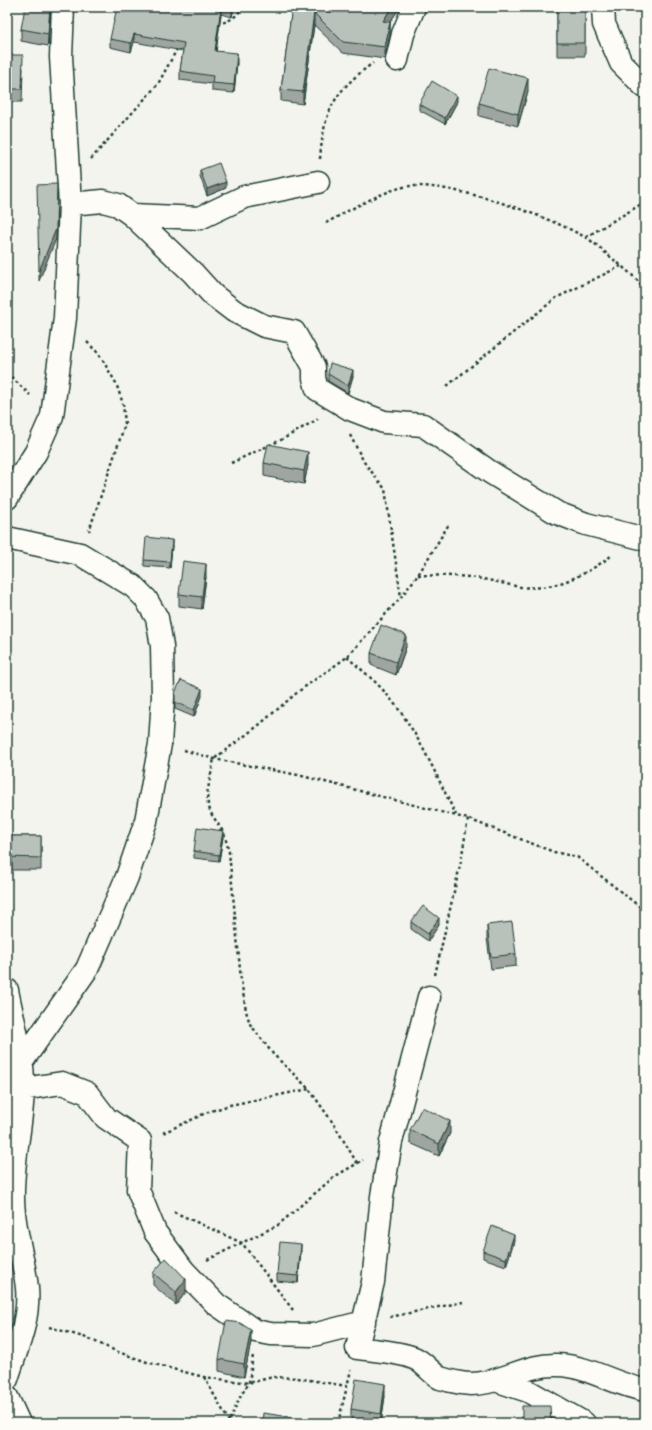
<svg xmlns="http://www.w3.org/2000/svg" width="652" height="1430" viewBox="0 0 652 1430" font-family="Mynerve,sans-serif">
<rect width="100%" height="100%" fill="#f4f4ef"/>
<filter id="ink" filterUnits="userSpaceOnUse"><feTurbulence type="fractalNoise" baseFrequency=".025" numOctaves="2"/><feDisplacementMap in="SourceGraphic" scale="8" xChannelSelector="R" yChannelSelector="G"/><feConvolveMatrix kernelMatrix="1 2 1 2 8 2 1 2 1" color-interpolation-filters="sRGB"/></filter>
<g filter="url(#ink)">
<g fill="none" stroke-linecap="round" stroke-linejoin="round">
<defs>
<path id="street" d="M 603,7 L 604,24 L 621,63 L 645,87
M 397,60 L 403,34 L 414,7
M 70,204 L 103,201 L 118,205 L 132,215 L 193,273 L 213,295 L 234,311 L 264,326 L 294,332 L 314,367 L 314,378 L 317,389 L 350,409 L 384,422 L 423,425 L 490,472 L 557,513 L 586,524 L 645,539
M 132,215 L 200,218 L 244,197 L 318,182
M 7,498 L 36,452 L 52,416 L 65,318 L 70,204 L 61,57 L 63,7
M 7,538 L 80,554 L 133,586 L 146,599 L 157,618 L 162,646 L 163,697 L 160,744 L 146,821 L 127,877 L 87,969 L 21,1063
M 7,990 C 13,1022 24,1056 23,1089 C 22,1126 12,1161 13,1198 C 13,1228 24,1258 27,1288 C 30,1320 16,1350 7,1379
M 429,997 L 391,1142 L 382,1196 L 373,1282 L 357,1348 C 376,1351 396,1351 414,1358 C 424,1362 431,1373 440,1378 C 446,1380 455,1382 461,1383 C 495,1389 524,1363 558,1365 C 589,1366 615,1385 645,1390
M 23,1089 L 62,1083 L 87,1093 L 106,1118 L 140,1141 L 138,1190 L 155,1232 L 184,1271 L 216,1304 L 255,1331 L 271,1334 L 313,1335 L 364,1322
M 495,1380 L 528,1391 L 584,1423
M 7,1397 L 19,1423"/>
</defs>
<use href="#street" stroke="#1f3d34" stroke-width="25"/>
<path stroke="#1f3d34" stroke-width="2.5" stroke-dasharray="3 3" stroke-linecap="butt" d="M 217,23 C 228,23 237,17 242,7
M 91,159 L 158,84 L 177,49
M 320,159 C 324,111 333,92 373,63
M 326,223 C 346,212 389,187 411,186 C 457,184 545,215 585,237 C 596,243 607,255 618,263 C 629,273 641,280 645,295
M 586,237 L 645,202
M 87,342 L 99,354 L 116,383 L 123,404 L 125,424 L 89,531
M 7,373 L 30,395
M 447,386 L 556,298 L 621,266
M 350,435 L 364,462 L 385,489 L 401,597
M 231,463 L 281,440 L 318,419
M 418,575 C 439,576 461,575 482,579 C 495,581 508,585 521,587 C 553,591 586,575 611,556
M 347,657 C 358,667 371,677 381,688 C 415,724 434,771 456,815
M 184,750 L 214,759 L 298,775 L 468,819 L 554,852 L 577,857 L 645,911
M 435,975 L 461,861 L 468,819
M 163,1133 L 208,1112 L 230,1105 L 309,1089
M 357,1163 L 333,1123 L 309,1089 L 273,1054 L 250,1024 L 246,1011 L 241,980 L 229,852 L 224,833 L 212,815 L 208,805 L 207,794 L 214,759 L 259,725 L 299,691 L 347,657 L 401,597 L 418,575 L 449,524
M 174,1212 L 242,1243 L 293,1310
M 207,1260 L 278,1225 L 334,1177 L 363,1160
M 390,1317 L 463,1302
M 49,1327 L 87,1338 L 118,1352 L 150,1363 L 204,1377 L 249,1383 L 273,1377 L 298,1378 L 346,1386
M 204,1377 L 230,1423
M 230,1420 L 241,1395 L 249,1383 L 253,1355
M 338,1423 L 351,1370"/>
<use href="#street" stroke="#fdfcf7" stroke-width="22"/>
</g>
<path fill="#9fa6a1" stroke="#1f3d34" d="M 50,7 L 48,46 L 21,41 L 21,29 Z
M 146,7 L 234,7 L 232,17 L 221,14 L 216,51 L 237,62 L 234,93 L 212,91 L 212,84 L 180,80 L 180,71 L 183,51 L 134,42 L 131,52 L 110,47 L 110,39 L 146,9 Z
M 292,7 L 331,12 L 333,7 L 400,7 L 390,22 L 390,34 L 385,59 L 343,53 L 314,25 L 303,104 L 281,101 L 281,90 Z
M 557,7 L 585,7 L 585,56 L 557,56 Z
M 7,55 L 23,68 L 22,102 L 7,102 Z
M 528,91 L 518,126 L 479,116 L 479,103 Z
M 457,102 L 445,124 L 419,110 L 419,104 Z
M 200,170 L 226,188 L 207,196 L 200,176 Z
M 328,374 L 353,376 L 348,393 L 328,381 Z
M 264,463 L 308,465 L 304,484 L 264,476 Z
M 172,546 L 170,568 L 144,566 L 144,560 Z
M 206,577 L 202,609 L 179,606 L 179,594 Z
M 406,647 L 396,675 L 371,665 L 371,653 Z
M 202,696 L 194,717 L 175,709 L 175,702 Z
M 7,836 L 41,836 L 41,870 L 7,870 Z
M 223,837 L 219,861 L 194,858 L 194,851 Z
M 411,922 L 439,925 L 428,941 L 411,929 Z
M 487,925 L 516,954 L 516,966 L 491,969 L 487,938 Z
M 410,1130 L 450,1133 L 439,1156 L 410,1143 Z
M 514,1241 L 506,1266 L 483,1258 L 483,1251 Z
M 301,1251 L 298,1283 L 277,1281 L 277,1274 Z
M 153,1273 L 186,1292 L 176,1305 L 153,1285 Z
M 251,1342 L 244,1377 L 219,1371 L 219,1359 Z
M 385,1396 L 381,1423 L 360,1423 L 351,1421 L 351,1409 Z"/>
<path fill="#828783" stroke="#1f3d34" d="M 50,7 L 50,13 L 48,46 L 48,34 Z
M 221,7 L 221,14 L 215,60 L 215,51 Z
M 232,7 L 234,7 L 232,17 Z
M 392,7 L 400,7 L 383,33 L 383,21 Z
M 314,13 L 314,25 L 303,104 L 303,92 Z
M 390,22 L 390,34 L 385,59 L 385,47 Z
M 134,34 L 134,42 L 131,52 L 131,43 Z
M 237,53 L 237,62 L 234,93 L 234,85 Z
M 528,78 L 528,91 L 518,126 L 518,114 Z
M 457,96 L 457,102 L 445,124 L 445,118 Z
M 226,182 L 226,188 L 207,196 L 207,189 Z
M 57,184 L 56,239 L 39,281 L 39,271 Z
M 353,370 L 353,376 L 348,393 L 348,386 Z
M 308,452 L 308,465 L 304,484 L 304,471 Z
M 172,540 L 172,546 L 170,568 L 170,562 Z
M 206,564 L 206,577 L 202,609 L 202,597 Z
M 406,635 L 406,647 L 396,675 L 396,662 Z
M 202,689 L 202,696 L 194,717 L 194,710 Z
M 223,831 L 223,837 L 219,861 L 219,855 Z
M 439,918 L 439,925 L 428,941 L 428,934 Z
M 450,1121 L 450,1133 L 439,1156 L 439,1144 Z
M 514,1235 L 514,1241 L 506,1266 L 506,1259 Z
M 301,1244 L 301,1251 L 298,1283 L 298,1276 Z
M 186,1279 L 186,1292 L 176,1305 L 176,1292 Z
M 251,1330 L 251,1342 L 244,1377 L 244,1364 Z
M 385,1384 L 385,1396 L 381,1423 L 381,1414 Z"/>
<path fill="#b9c1bb" stroke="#1f3d34" d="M 25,7 L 50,7 L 48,34 L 21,29 Z
M 117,7 L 137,7 L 146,9 L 146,7 L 221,7 L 215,51 L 237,53 L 234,85 L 212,83 L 213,76 L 180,71 L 184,43 L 134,34 L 131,43 L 110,39 Z
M 292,7 L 331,12 L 333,7 L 392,7 L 383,21 L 390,22 L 385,47 L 343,42 L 314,13 L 303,92 L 281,90 Z
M 557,7 L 585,7 L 585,43 L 557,43 Z
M 7,55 L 23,55 L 22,89 L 7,89 Z
M 489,68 L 528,78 L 518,114 L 479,103 Z
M 432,81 L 457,96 L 445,118 L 419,104 Z
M 219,163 L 226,182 L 207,189 L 200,170 Z
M 57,184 L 56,229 L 39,271 L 37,185 Z
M 330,363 L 353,370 L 348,386 L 328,374 Z
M 268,444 L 308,452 L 304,471 L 264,463 Z
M 146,537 L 172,540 L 170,562 L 144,560 Z
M 183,561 L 206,564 L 202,597 L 179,594 Z
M 381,625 L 406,635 L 396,662 L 371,653 Z
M 181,680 L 202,689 L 194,710 L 175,702 L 175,693 Z
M 197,827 L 223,831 L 219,855 L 194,851 Z
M 7,836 L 41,836 L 41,858 L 7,857 Z
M 423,906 L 439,918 L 428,934 L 411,922 Z
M 512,922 L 516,954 L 491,957 L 487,925 Z
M 422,1107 L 450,1121 L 439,1144 L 410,1130 Z
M 492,1226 L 514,1235 L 506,1259 L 483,1251 Z
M 280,1242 L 301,1244 L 298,1276 L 277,1274 Z
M 166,1258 L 186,1279 L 176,1292 L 153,1273 Z
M 226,1321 L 240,1323 L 251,1330 L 244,1364 L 219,1359 Z
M 356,1379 L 385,1384 L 381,1414 L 351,1409 Z
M 522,1406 L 550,1406 L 551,1423 L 522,1423 Z
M 263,1413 L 290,1417 L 289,1420 L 304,1423 L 262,1423 Z"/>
</g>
<rect width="652" height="1430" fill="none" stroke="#fdfcf7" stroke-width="24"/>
<rect x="12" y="12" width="628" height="1406" fill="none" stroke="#1f3d34" stroke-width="1.5" filter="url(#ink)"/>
</svg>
